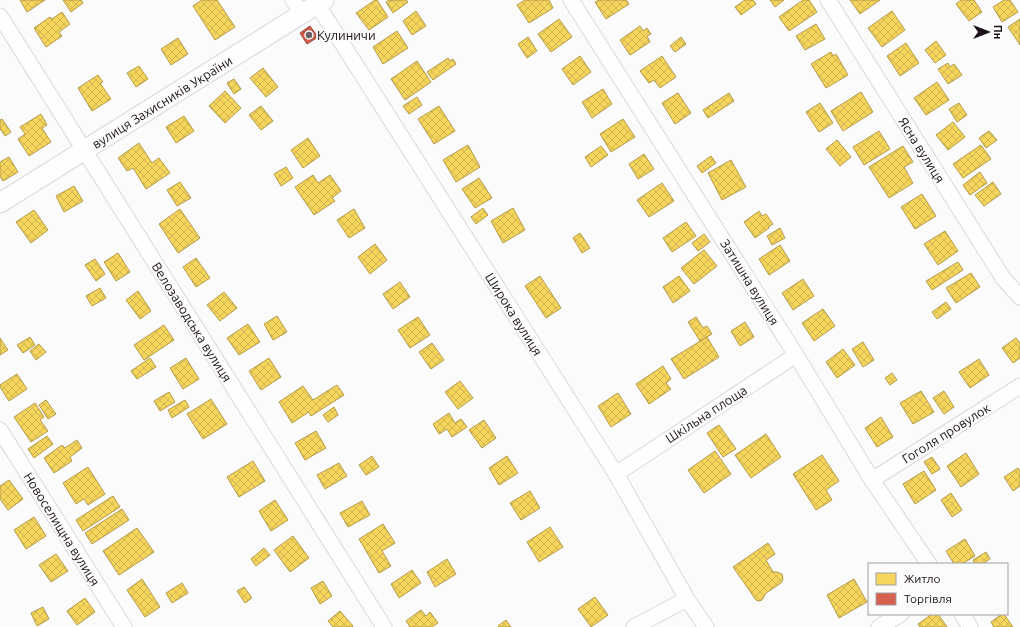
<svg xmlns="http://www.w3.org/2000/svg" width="1020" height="627" viewBox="0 0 1020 627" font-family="Ubuntu,sans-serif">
<defs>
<pattern id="homes-cross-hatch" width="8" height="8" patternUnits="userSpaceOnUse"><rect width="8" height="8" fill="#f6d55c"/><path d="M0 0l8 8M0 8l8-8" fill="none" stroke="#d2b64f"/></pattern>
<pattern id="shops-cross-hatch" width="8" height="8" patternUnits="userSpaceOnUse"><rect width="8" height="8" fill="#d6604d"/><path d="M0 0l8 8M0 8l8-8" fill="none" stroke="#ad4e3f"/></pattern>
</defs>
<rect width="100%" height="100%" fill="#fbfbfb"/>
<path fill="url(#homes-cross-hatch)" stroke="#b49a48" d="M 20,0 L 45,0 L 27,12 Z
M 63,0 L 81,0 L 83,3 L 71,12 Z
M 202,0 L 217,0 L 235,27 L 215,40 L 193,6 Z
M 375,0 L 377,0 L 388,17 L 369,30 L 356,13 Z
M 389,0 L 393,1 L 395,0 L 406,0 L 408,2 L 393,13 L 386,2 Z
M 525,0 L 549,0 L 553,8 L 529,23 L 517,5 Z
M 599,0 L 626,0 L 629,4 L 606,19 L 595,2 Z
M 745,0 L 753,0 L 756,4 L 741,15 L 735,7 Z
M 770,0 L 784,0 L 775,7 Z
M 803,0 L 809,0 L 817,12 L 789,31 L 779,17 Z
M 850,0 L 880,0 L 860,14 Z
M 961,0 L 974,0 L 982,12 L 969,21 L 956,4 Z
M 1004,0 L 1010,0 L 1018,12 L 1002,22 L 993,7 Z
M 416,11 L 426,26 L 412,35 L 403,21 Z
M 892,11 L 905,30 L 882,47 L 868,28 Z
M 62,12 L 70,24 L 59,32 L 62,36 L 46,47 L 34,28 L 50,17 L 52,19 Z
M 559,19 L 572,37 L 551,52 L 538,34 Z
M 1020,19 L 1020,45 L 1008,27 Z
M 816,24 L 825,39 L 805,50 L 796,36 Z
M 640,26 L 643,31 L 647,28 L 651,34 L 647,36 L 650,42 L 630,55 L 620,40 Z
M 397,31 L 408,48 L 383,64 L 373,47 Z
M 528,37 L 537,51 L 527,58 L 518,44 Z
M 681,37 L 686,44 L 675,52 L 670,46 Z
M 178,38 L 188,54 L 171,65 L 161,49 Z
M 936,41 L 946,55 L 935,63 L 925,50 Z
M 906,43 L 919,63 L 900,76 L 887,56 Z
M 831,52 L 833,56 L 836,54 L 848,75 L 826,88 L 811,64 Z
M 580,56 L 591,72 L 573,85 L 562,69 Z
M 662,56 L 676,77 L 660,88 L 654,80 L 649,83 L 640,71 Z
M 448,58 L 450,61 L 453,59 L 456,64 L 433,80 L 427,72 Z
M 417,61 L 431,82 L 405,100 L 391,79 Z
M 948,63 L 950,67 L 954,64 L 962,75 L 948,84 L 938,69 Z
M 139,66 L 148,79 L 136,87 L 127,73 Z
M 263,68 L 278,87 L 266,97 L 250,78 Z
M 98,75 L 103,82 L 100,83 L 111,99 L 92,111 L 78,88 Z
M 234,79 L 241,89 L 234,94 L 227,83 Z
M 937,82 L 949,100 L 926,115 L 914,98 Z
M 603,89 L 612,104 L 592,118 L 582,102 Z
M 225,91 L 241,108 L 225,123 L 209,106 Z
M 861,92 L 873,112 L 843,131 L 831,111 Z
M 678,93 L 691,113 L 675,124 L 662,103 Z
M 729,93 L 734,101 L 708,118 L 703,110 Z
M 417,97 L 422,105 L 409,114 L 403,106 Z
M 820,103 L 833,123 L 819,132 L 806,112 Z
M 959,103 L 967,115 L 957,122 L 949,109 Z
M 261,106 L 273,121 L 261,130 L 249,115 Z
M 439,106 L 455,131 L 434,144 L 418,119 Z
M 41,114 L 47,125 L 42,128 L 51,142 L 29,156 L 18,139 L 25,134 L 20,127 Z
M 184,116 L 194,131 L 176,143 L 166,127 Z
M 2,119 L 11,132 L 5,136 L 0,129 L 0,120 Z
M 623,119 L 635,137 L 611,152 L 600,134 Z
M 953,122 L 965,137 L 948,150 L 936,135 Z
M 879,131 L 890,149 L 864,165 L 853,147 Z
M 989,131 L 997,140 L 986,148 L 979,138 Z
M 308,138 L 320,156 L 303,168 L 291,150 Z
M 837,140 L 851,157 L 840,166 L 826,149 Z
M 139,143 L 152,163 L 159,158 L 170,173 L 146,189 L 133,168 L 127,171 L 118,158 Z
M 468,145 L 480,167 L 456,182 L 443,160 Z
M 981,145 L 991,159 L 963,178 L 953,164 Z
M 601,146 L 608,155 L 591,167 L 585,157 Z
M 903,146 L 913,162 L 904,167 L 913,183 L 889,198 L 869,167 Z
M 644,154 L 654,169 L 638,179 L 629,164 Z
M 711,156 L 716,163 L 702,173 L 697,166 Z
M 9,157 L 18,172 L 3,181 L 0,176 L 0,162 Z
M 731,160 L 746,187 L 722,200 L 708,173 Z
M 286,167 L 293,178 L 281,186 L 274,174 Z
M 980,172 L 987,183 L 970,195 L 963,185 Z
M 313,175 L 318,183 L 330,175 L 341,191 L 332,198 L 335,201 L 314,215 L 295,187 Z
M 479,178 L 492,198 L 475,208 L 462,189 Z
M 180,182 L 191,198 L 177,206 L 167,190 Z
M 993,182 L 1001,194 L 984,206 L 975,195 Z
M 662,183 L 674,201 L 649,217 L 637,200 Z
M 74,186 L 83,201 L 64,212 L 56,196 Z
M 922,194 L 936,216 L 915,229 L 901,207 Z
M 483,208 L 488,215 L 476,224 L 471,217 Z
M 513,208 L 525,230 L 503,243 L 491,221 Z
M 180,209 L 200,238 L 178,253 L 159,224 Z
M 354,209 L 365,228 L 349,238 L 337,220 Z
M 34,210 L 48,230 L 31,243 L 16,222 Z
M 759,211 L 762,216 L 766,214 L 773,224 L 768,227 L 769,228 L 755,238 L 744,222 Z
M 686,222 L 696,236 L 672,252 L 663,238 Z
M 780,228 L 785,238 L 772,245 L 767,236 Z
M 945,231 L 958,251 L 938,265 L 924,244 Z
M 580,233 L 590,248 L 582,253 L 573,238 Z
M 704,234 L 710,242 L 698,251 L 692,243 Z
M 375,244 L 387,260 L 370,274 L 358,257 Z
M 780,245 L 790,261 L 769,275 L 759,259 Z
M 704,250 L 717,266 L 694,284 L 681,268 Z
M 118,253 L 130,272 L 116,281 L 104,262 Z
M 196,258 L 210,278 L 196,287 L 183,267 Z
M 95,259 L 105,274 L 96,281 L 85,265 Z
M 958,262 L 963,270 L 932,290 L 926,281 Z
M 971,273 L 980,287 L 956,303 L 946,288 Z
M 540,276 L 561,308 L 546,318 L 525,286 Z
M 679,276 L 690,291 L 673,303 L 663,287 Z
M 803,279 L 814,296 L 793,310 L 782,293 Z
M 400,282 L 410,297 L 393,309 L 383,294 Z
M 100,288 L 106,298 L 92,306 L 86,296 Z
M 138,291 L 151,311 L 140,319 L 126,300 Z
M 224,292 L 237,308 L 220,321 L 207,305 Z
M 946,302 L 951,309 L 937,319 L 932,312 Z
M 823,309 L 835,326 L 814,341 L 802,323 Z
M 277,316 L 287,332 L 273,340 L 264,324 Z
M 418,317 L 430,335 L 410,348 L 398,330 Z
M 696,317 L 703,328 L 707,326 L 712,334 L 700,341 L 688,322 Z
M 745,322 L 754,337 L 740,346 L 731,331 Z
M 248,324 L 260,342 L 239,355 L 227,338 Z
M 164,325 L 174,340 L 144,360 L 134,345 Z
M 30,337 L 35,345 L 23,353 L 17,345 Z
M 707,337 L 719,357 L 684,379 L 671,359 Z
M 0,338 L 8,350 L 0,355 Z
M 1016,338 L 1020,343 L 1020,358 L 1013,363 L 1002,348 Z
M 863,342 L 874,360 L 863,367 L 852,349 Z
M 432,343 L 444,360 L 431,369 L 419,352 Z
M 39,344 L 46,352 L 36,360 L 30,351 Z
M 843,349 L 855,365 L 837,378 L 826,362 Z
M 150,358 L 156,367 L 137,379 L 131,371 Z
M 186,358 L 199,379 L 183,389 L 170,368 Z
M 269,358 L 281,377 L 261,390 L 249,371 Z
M 979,359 L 989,375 L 970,388 L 959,372 Z
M 663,366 L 671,379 L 666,383 L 671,389 L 649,404 L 636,384 Z
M 892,373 L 897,380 L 890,385 L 885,378 Z
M 17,374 L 27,389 L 9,401 L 0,387 L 0,385 Z
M 460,381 L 473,398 L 458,409 L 445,392 Z
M 337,385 L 344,395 L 311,416 L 309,412 L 292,423 L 279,402 L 303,386 L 313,400 Z
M 921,391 L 934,412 L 913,424 L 900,403 Z
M 944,391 L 954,407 L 944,414 L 933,398 Z
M 169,392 L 175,402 L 160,411 L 154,401 Z
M 618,393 L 631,414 L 611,427 L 598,406 Z
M 211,399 L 227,424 L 203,439 L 187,414 Z
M 46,400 L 56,414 L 48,419 L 39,405 Z
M 185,400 L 189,407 L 172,418 L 168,410 Z
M 35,403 L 44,417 L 40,420 L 48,431 L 31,442 L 14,417 Z
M 334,407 L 338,415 L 328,422 L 323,415 Z
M 449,413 L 455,423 L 461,419 L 467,427 L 452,437 L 447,429 L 439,434 L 433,424 Z
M 881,417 L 893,437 L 877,447 L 865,428 Z
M 484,420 L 496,438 L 482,448 L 469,430 Z
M 719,425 L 736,449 L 723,457 L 707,433 Z
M 316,431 L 326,448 L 305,460 L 295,443 Z
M 766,434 L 781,457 L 751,478 L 735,455 Z
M 47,436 L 53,444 L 34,458 L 28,449 Z
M 77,440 L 82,448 L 70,457 L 72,461 L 54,473 L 44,458 L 62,445 L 65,448 Z
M 715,451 L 731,474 L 704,493 L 688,470 Z
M 966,453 L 979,474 L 961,487 L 947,466 Z
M 822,455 L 839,481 L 826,490 L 832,500 L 816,510 L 793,474 Z
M 372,456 L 379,467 L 366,475 L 359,465 Z
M 507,456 L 518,473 L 499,485 L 489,468 Z
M 932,457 L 940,469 L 932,474 L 924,462 Z
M 253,461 L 265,481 L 239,497 L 227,477 Z
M 339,463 L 347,476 L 325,489 L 317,475 Z
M 88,467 L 105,494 L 88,505 L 84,499 L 76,504 L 63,483 Z
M 1018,468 L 1020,471 L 1020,486 L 1013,491 L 1004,477 Z
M 924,471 L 936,490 L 915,504 L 903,484 Z
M 9,480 L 23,499 L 8,510 L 0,499 L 0,486 Z
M 530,491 L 540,508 L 521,520 L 510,503 Z
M 951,493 L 962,510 L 952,517 L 941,500 Z
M 113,496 L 120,507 L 83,531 L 76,520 Z
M 275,500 L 288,520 L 271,531 L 259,511 Z
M 362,501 L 370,515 L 348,527 L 340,513 Z
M 122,509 L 129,520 L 92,544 L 85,533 Z
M 34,517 L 46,536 L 26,549 L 14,530 Z
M 383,524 L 395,543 L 382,551 L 391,566 L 379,573 L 359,539 Z
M 550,527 L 563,547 L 539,562 L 527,542 Z
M 137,528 L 154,552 L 119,575 L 103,551 Z
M 293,536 L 309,558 L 290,572 L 274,550 Z
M 965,539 L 975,556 L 962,564 L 954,564 L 946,551 Z
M 768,543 L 775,554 L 766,560 L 773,572 L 777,572 L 782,574 L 783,579 L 781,583 L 766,593 L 762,600 L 759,601 L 756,600 L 733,567 Z
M 264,548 L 270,555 L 256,566 L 251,559 Z
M 986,552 L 990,559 L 982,564 L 975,564 L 973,560 Z
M 56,554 L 68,571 L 51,582 L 39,565 Z
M 447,559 L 456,574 L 435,587 L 427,572 Z
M 412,570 L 421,583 L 399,598 L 391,584 Z
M 142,579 L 160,607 L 145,617 L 127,590 Z
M 854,579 L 867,602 L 839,618 L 827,595 Z
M 323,581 L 332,596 L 320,604 L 311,588 Z
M 182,583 L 188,593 L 172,603 L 166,593 Z
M 244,587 L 252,598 L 245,603 L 237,591 Z
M 595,597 L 608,615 L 591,627 L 578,609 Z
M 85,598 L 95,612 L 77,625 L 67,611 Z
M 43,607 L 49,619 L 37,626 L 31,613 Z
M 421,610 L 426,616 L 430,612 L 438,623 L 432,627 L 410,627 L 406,621 Z
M 340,611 L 353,626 L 352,627 L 333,627 L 328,621 Z
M 932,614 L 938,614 L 947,627 L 920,627 L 918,624 Z
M 1002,614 L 1004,614 L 1013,627 L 994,627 L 991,622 Z
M 506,620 L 511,627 L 499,627 L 498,626 Z"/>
<path fill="url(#shops-cross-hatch)" stroke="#9e483e" d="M 310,26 L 318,37 L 307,44 L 300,33 Z"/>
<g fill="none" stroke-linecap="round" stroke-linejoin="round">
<defs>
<path id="minor" d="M 293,0 L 302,14
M 571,0 L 796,355 L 872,480 L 929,564
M 828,0 L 1003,278 L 1020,297
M 317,4 L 616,474 L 687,599 L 706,627
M 0,16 L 384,627
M 0,430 L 124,627
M 616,474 L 796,355
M 872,480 L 1020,386
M 962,614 L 970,627
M 634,627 L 687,599
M 879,627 L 901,614"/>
<path id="tertiary" d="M 0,203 L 324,0"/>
</defs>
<use href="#minor" stroke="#dcd6db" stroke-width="17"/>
<use href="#tertiary" stroke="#dcd6db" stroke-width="21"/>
<use href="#minor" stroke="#fefefe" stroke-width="15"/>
<use href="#tertiary" stroke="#fefefe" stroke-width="19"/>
</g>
<circle fill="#696369" stroke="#fbfbfb" stroke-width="1.5" cx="309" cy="35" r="4"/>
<g text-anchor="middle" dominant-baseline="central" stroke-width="4" stroke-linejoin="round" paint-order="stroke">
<g font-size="13" fill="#1b111a" stroke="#fbfbfb" text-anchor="start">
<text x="317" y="35">Кулиничи</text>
</g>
<g font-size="13" fill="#1b111a" stroke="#fbfbfb">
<text transform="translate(162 102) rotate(-32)">вулиця Захисників України</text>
<text transform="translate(922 150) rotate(58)">Ясна вулиця</text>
<text transform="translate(750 282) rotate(58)">Затишна вулиця</text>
<text transform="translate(514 314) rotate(58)">Широка вулиця</text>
<text transform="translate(192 322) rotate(58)">Велозаводська вулиця</text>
<text transform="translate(706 414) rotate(-33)">Шкільна площа</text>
<text transform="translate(946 433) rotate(-32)">Гоголя провулок</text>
<text transform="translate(62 529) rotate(58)">Новоселищна вулиця</text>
</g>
</g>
<rect x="868" y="563" width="140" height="52" fill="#fbfbfb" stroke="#a19da1"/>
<rect x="876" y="573" width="20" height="12" fill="#f6d55c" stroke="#a19da1"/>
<text x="904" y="583" font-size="12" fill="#1b111a">Житло</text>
<rect x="876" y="593" width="20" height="12" fill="#d6604d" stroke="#a19da1"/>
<text x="904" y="603" font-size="12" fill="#1b111a">Торгівля</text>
<g transform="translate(988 32) rotate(90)" stroke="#fbfbfb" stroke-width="3" paint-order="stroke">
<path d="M0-3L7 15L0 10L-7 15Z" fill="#1b111a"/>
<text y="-6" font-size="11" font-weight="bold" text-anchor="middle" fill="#1b111a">Пн</text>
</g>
</svg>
